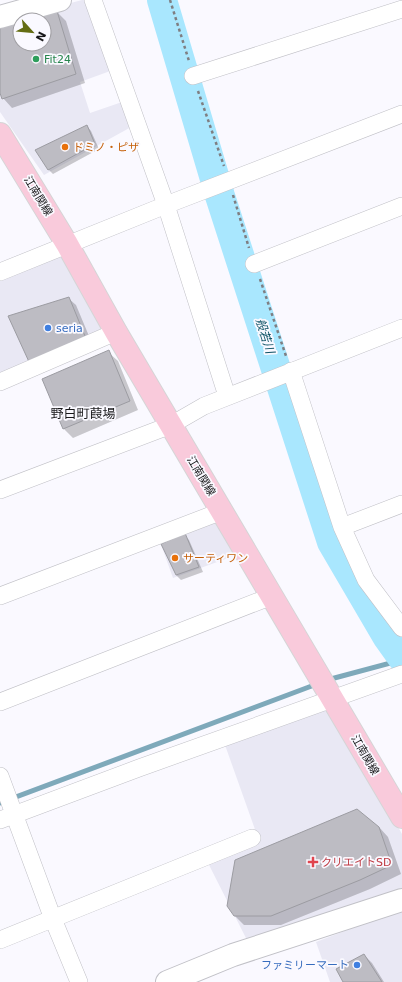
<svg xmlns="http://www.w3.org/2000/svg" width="402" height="982" viewBox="0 0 402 982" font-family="'DejaVu Sans','Noto Sans JP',sans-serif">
<rect width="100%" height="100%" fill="#faf9ff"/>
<path fill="#e9e8f4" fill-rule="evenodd" d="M 82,0 L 90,0 L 113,70 L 80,82 L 90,113 L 125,101 L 133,126 L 44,175 L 0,112 L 0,22 ZM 20,20 L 44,20 L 44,44 L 20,44 Z
M 65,249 L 110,329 L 0,377 L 0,276 Z
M 220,516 L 242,553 L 173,578 L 159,539 Z
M 330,705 L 402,834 L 402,888 L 248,942 L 208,863 L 258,838 L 225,745 Z
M 402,909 L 402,982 L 330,982 L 316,942 Z"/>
<path fill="#0003" d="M 57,12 L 66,21 L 85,83 L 12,108 L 3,98 L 0,90 L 0,29 L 20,23 L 20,44 L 44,44 L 44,20 L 31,20 Z
M 87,126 L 91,131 L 99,149 L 53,174 L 48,169 Z
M 68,298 L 76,305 L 94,348 L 38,371 Z
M 108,352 L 118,361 L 138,410 L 73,438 L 64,429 L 43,380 Z
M 184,535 L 189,540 L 203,572 L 181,580 L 176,575 Z
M 379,827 L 388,837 L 401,874 L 370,889 L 281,925 L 244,925 L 234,915 Z
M 364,955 L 372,963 L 384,982 L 344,982 Z"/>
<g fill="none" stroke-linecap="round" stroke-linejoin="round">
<path stroke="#7ea9ba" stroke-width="5" d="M 327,680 L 402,660
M 0,803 L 317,684"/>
<path stroke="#a9e7fe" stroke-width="30" d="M 162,0 L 220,196 L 332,542 L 387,636 L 402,657"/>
</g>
<path fill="#bdbcc3" stroke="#9c9ca2" d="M 57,11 L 76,74 L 2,99 L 0,93 L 0,28 L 20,22 L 20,44 L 44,44 L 44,20 L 27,20 Z
M 87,125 L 95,144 L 48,170 L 35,150 Z
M 69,297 L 87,341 L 30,364 L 8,316 Z
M 109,350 L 130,401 L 63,429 L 42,379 Z
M 185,533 L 199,567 L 176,575 L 161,544 Z
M 357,809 L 379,827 L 392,865 L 360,880 L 271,916 L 234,916 L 227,906 L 235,860 Z
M 364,954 L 382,982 L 343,982 L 336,969 Z"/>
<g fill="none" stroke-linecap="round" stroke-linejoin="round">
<defs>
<path id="minor" d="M 93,0 L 166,205 L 227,396
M 193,76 L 402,9
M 254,264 L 402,206
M 0,272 L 166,205 L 402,114
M 291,371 L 342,527 L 366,580 L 402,628
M 0,382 L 116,332
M 0,490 L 171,425 L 204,406 L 402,328
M 342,527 L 402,504
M 0,596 L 222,511
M 0,702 L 272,596
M 0,776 L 53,919 L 79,982
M 0,820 L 139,768 L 402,674
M 0,940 L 252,838"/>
<path id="tertiary" d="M 0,17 L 60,0
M 167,982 L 233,955 L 402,900"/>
<path id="primary" d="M 0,134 L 67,244 L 116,332 L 402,817"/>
</defs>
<use href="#minor" stroke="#c1c1c7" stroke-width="18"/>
<use href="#tertiary" stroke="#c1c1c7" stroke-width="24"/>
<use href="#primary" stroke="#d5d5d6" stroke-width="24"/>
<path stroke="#7f7e82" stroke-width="2.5" stroke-dasharray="3 3" stroke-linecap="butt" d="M 170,0 L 189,61
M 198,91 L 224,166
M 233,195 L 249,248
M 260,279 L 286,356"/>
<use href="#minor" stroke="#fff" stroke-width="17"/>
<use href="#tertiary" stroke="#fff" stroke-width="22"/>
<use href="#primary" stroke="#f9cadb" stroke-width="22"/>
</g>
<circle fill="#2e9e5b" stroke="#faf9ff" stroke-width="1.5" cx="36" cy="59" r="4"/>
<g fill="#e8710a" stroke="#faf9ff" stroke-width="1.5">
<circle cx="65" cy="147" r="4"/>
<circle cx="175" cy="558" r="4"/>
</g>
<g fill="#3f7fe0" stroke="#faf9ff" stroke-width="1.5">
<circle cx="48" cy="328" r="4"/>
<circle cx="357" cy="965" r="4"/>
</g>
<path fill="#e0444e" stroke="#faf9ff" stroke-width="1.5" d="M311 856h4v4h4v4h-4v4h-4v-4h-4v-4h4z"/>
<g text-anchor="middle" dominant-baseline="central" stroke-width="3.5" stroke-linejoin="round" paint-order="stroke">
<g font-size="11" fill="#27864d" stroke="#faf9ff" text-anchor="start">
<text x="44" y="59">Fit24</text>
</g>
<g font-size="11" fill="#c56008" stroke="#faf9ff" text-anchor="start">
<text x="73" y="147">ドミノ・ピザ</text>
<text x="183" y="558">サーティワン</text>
</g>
<g font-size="11" fill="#18181a" stroke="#faf9ff">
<text transform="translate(38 196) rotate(59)">江南関線</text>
<text transform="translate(201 476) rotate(59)">江南関線</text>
<text transform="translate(365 755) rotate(60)">江南関線</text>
</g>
<g font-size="11" fill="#366cbe" stroke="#faf9ff" text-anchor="start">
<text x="56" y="328">seria</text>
<text x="349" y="965" text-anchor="end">ファミリーマート</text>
</g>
<g font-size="11" fill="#be3a42" stroke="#faf9ff" text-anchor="start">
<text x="321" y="862">クリエイトSD</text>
</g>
<g font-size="12" font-style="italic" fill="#0f5366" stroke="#faf9ff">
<text transform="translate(265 336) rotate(72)">般若川</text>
</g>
<g font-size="13" fill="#18181a" stroke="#faf9ff">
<text x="83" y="413">野白町葭場</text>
</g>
</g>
<g transform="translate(32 32) rotate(117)"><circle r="19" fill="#faf9ff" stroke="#a09fa3"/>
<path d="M0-3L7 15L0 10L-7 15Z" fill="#646d13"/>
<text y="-6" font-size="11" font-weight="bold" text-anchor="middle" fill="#18181a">N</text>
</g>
</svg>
